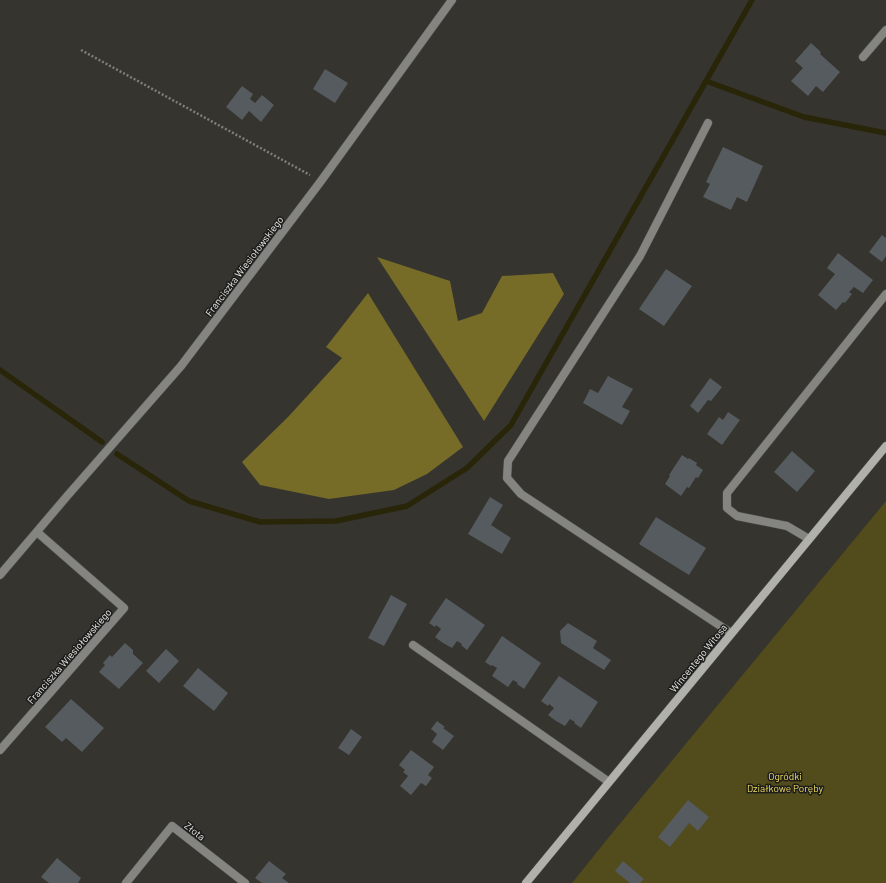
<svg xmlns="http://www.w3.org/2000/svg" width="886" height="883" viewBox="0 0 886 883" font-family="Barlow,sans-serif">
<rect width="100%" height="100%" fill="#35342f"/>
<path fill="#524b1b" d="M 886,501 L 886,883 L 572,883 L 609,837 Z"/>
<path fill="#766b27" d="M 377,257 L 450,281 L 458,321 L 482,313 L 502,276 L 553,273 L 564,294 L 484,421 Z
M 368,293 L 463,447 L 427,474 L 394,490 L 329,499 L 260,485 L 242,462 L 288,417 L 342,358 L 326,347 Z"/>
<g fill="none" stroke-linecap="round" stroke-linejoin="round">
<path stroke="#292508" stroke-width="5.5" d="M 706,81 L 804,117 L 886,133
M 0,370 L 102,442
M 117,454 L 189,501 L 260,522 L 336,521 L 407,506 L 467,468 L 511,425 L 752,0"/>
</g>
<path fill="#555b5e" d="M 811,43 L 821,52 L 820,54 L 840,72 L 823,92 L 816,86 L 808,96 L 791,81 L 803,68 L 795,61 Z
M 325,69 L 348,83 L 335,103 L 313,89 Z
M 242,86 L 253,94 L 250,99 L 255,103 L 262,95 L 274,105 L 261,122 L 249,111 L 242,120 L 226,107 Z
M 723,147 L 763,166 L 747,202 L 737,197 L 731,210 L 703,197 L 710,184 L 706,182 Z
M 882,235 L 886,238 L 886,256 L 882,262 L 869,252 Z
M 838,253 L 873,280 L 863,293 L 854,287 L 849,292 L 852,294 L 845,303 L 843,302 L 836,310 L 818,295 L 835,274 L 827,268 Z
M 666,269 L 692,286 L 664,326 L 639,309 Z
M 608,376 L 633,389 L 622,407 L 630,411 L 622,425 L 583,403 L 590,389 L 598,393 Z
M 710,378 L 722,387 L 711,401 L 708,400 L 698,413 L 690,406 Z
M 728,412 L 740,420 L 722,445 L 707,434 L 719,417 L 723,420 Z
M 792,451 L 815,471 L 797,492 L 774,472 Z
M 682,455 L 688,459 L 689,458 L 697,463 L 696,465 L 703,470 L 698,478 L 696,477 L 689,488 L 687,487 L 681,496 L 665,484 L 670,476 L 669,475 Z
M 490,497 L 503,505 L 491,525 L 511,538 L 502,554 L 468,534 Z
M 656,517 L 706,548 L 689,575 L 639,544 Z
M 391,595 L 407,604 L 384,646 L 368,638 Z
M 446,598 L 485,625 L 467,650 L 461,645 L 462,644 L 457,641 L 452,648 L 443,643 L 435,637 L 441,629 L 436,625 L 435,627 L 429,623 Z
M 568,623 L 597,641 L 593,648 L 611,660 L 604,670 L 561,643 L 560,631 Z
M 502,636 L 541,663 L 524,689 L 517,684 L 518,683 L 513,680 L 508,687 L 492,676 L 497,668 L 492,665 L 491,666 L 485,662 Z
M 125,643 L 133,650 L 133,654 L 143,663 L 119,689 L 99,672 L 105,665 L 103,663 L 110,655 L 112,657 Z
M 166,649 L 179,661 L 159,683 L 146,671 Z
M 198,668 L 228,693 L 214,711 L 183,686 Z
M 559,676 L 598,702 L 581,728 L 574,723 L 575,722 L 570,719 L 565,726 L 556,721 L 548,715 L 554,708 L 549,704 L 548,706 L 541,701 Z
M 71,699 L 104,728 L 82,752 L 66,738 L 62,742 L 45,727 Z
M 437,721 L 445,727 L 443,728 L 454,736 L 443,750 L 432,742 L 437,734 L 431,729 Z
M 351,729 L 362,737 L 349,755 L 338,748 Z
M 411,750 L 434,767 L 428,775 L 432,778 L 426,786 L 421,783 L 411,795 L 400,786 L 408,776 L 403,772 L 405,770 L 399,765 Z
M 688,800 L 709,817 L 698,831 L 689,823 L 670,847 L 658,837 Z
M 57,858 L 81,878 L 78,883 L 49,883 L 41,877 Z
M 269,861 L 286,874 L 282,878 L 289,883 L 262,883 L 255,878 Z
M 623,861 L 644,879 L 640,883 L 630,883 L 615,871 Z"/>
<g fill="none" stroke-linecap="round" stroke-linejoin="round">
<defs>
<path id="lane" d="M 708,123 L 640,256 L 508,461 L 507,478 L 521,494 L 731,633
M 809,539 L 787,526 L 737,516 L 727,508 L 727,493 L 886,294
M 413,645 L 609,782"/>
<path id="street" d="M 863,57 L 886,30
M 0,575 L 68,495 L 181,366 L 321,181 L 452,0
M 0,750 L 124,608 L 37,532
M 126,883 L 172,826 L 245,883"/>
<path id="secondary" d="M 526,883 L 886,446"/>
</defs>
<use href="#lane" stroke="#52514d" stroke-width="9"/>
<use href="#street" stroke="#52514d" stroke-width="9"/>
<use href="#secondary" stroke="#52514d" stroke-width="9"/>
<path stroke="#7f7e7a" stroke-width="2.5" stroke-dasharray="2 2" stroke-linecap="butt" d="M 81,50 L 310,175"/>
<use href="#lane" stroke="#848481" stroke-width="8"/>
<use href="#street" stroke="#848481" stroke-width="8"/>
<use href="#secondary" stroke="#b1b1ac" stroke-width="8"/>
</g>
<g text-anchor="middle" dominant-baseline="central" stroke-width="3" stroke-linejoin="round" paint-order="stroke">
<g font-size="10" fill="#ecebe8" stroke="#1c1c1a">
<text transform="translate(244 266) rotate(-53)">Franciszka Wiesiołowskiego</text>
<text transform="translate(69 656) rotate(-49)">Franciszka Wiesiołowskiego</text>
<text transform="translate(698 658) rotate(-51)">Wincentego Witosa</text>
<text transform="translate(195 831) rotate(38)">Złota</text>
</g>
<g font-size="10" fill="#f1de66" stroke="#1c1c1a">
<text x="785" y="776">Ogródki<tspan x="785" dy="12">Działkowe Poręby</tspan></text>
</g>
</g>
</svg>
